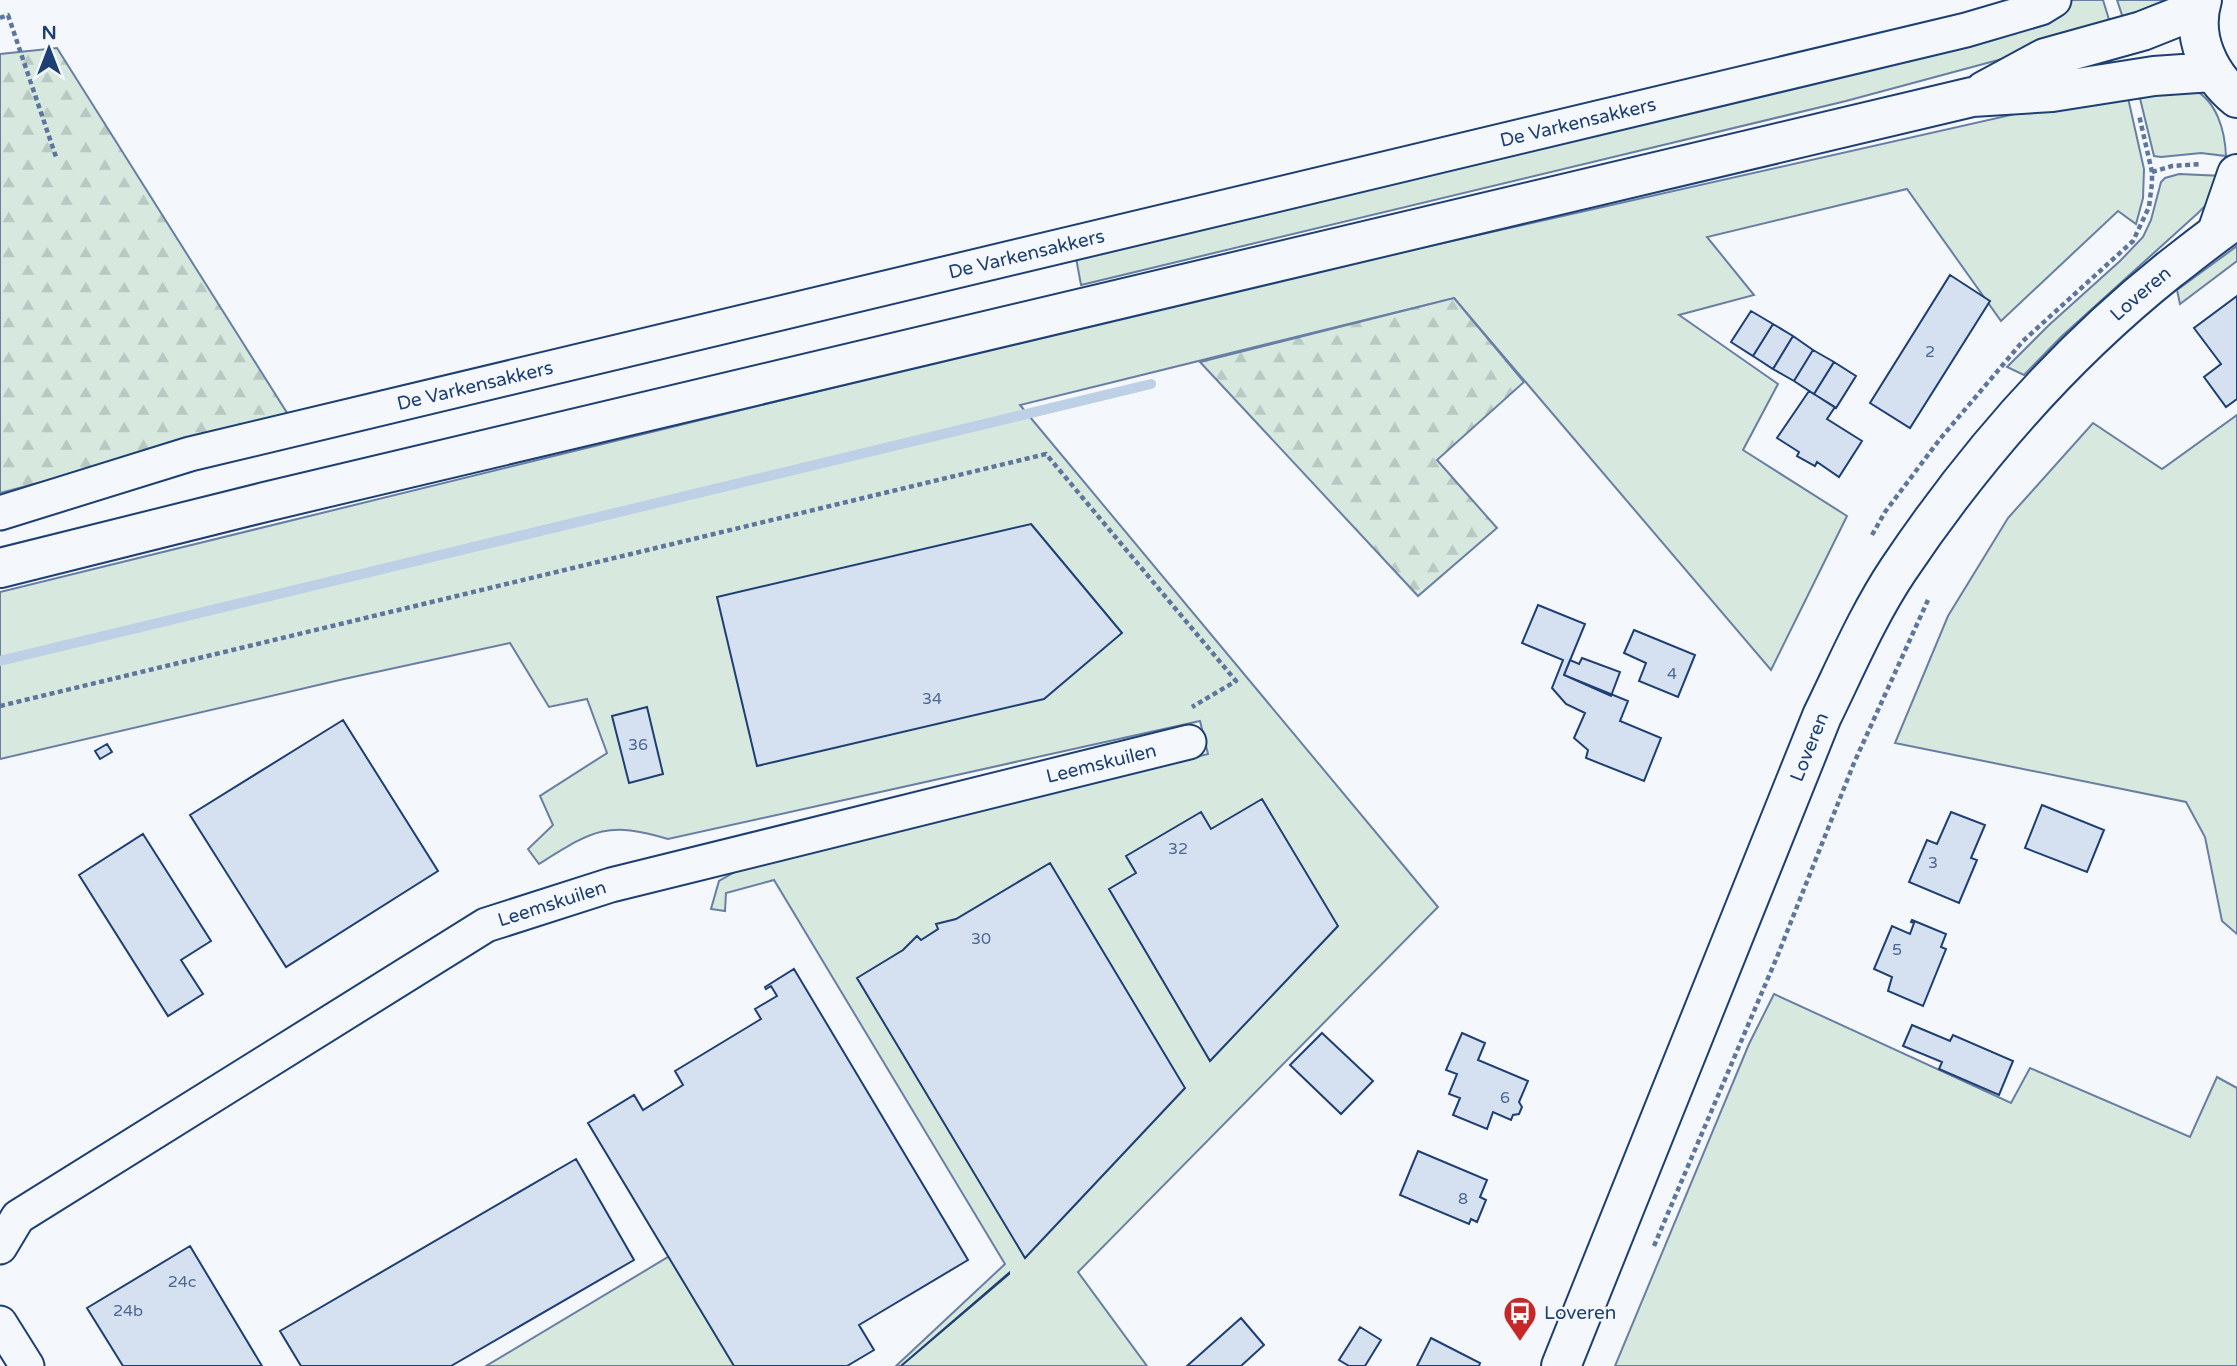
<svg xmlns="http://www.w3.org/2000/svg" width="2237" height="1366" viewBox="0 0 2237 1366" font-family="'Varela Round',sans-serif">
<defs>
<pattern id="forest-firs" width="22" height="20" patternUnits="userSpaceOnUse" patternTransform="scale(1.75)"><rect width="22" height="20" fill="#d7e8df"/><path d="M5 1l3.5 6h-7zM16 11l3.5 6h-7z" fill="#b8c8c3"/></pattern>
</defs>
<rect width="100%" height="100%" fill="#f4f7fb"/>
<path fill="#d7e8df" stroke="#687fa3" stroke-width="2" d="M 2072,0 L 2103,0 L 2111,26 L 2028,52 L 1846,101 L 1081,285 L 1074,247 L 1947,43 C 1992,37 2039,36 2072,0 Z
M 2117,0 L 2168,0 L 2124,21 Z
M 2137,86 C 2151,87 2181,84 2193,89 C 2217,101 2225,131 2226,156 L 2201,153 L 2161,157 L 2154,156 Z
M 2126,89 L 2144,169 L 2143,198 L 2136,224 L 2118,211 L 2001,321 L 1907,189 L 1707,237 L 1754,295 L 1679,315 L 1778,384 L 1743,450 L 1847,516 L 1771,670 L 1454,298 L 1020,405 L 1438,907 L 1078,1272 L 1147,1366 L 896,1366 L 1005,1264 L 774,880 L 726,893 L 725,911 L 711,909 L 719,881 L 742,868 L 1208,754 L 1200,721 L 668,839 C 606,820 592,831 539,864 L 528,849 L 553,825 L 540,796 L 607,753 L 587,699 L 549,707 L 510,643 L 344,679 L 0,759 L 0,592 L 1181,302 Z
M 2179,174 L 2223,176 L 2209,202 L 2198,213 L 2062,336 L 2024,375 L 2007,367 L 2049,325 L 2120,261 L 2143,237 L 2151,220 L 2161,182 L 2165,178 Z
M 2237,246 L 2237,261 L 2180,304 L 2177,290 Z
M 2237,415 L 2237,934 L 2222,921 L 2205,837 L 2186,802 L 1895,743 L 1948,616 L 2008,518 L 2093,423 L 2162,469 Z
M 1774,994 L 2011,1103 L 2030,1068 L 2190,1137 L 2217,1077 L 2237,1088 L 2237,1366 L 1615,1366 L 1749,1044 Z
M 673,1254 L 737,1366 L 486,1366 Z"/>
<path fill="url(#forest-firs)" stroke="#687fa3" stroke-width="2" d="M 57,48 L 289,416 L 0,493 L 0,54 Z
M 1454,298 L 1524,382 L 1437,460 L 1497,528 L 1418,596 L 1200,362 Z"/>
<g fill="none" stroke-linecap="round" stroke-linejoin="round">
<path stroke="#bed0e5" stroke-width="10" d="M 0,661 L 1151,384"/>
</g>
<path fill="#d5e0f0" stroke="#1d3f73" stroke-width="2" d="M 1950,275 L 1990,301 L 1910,428 L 1870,403 Z
M 2237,296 L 2237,399 L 2226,407 L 2204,377 L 2221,364 L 2194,328 Z
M 1751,311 L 1773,324 L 1753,356 L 1731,342 Z
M 1773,324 L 1793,336 L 1773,369 L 1753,356 Z
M 1793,336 L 1813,350 L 1794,381 L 1773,369 Z
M 1813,350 L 1834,362 L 1814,394 L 1794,381 Z
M 1834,362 L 1856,376 L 1836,408 L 1814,394 Z
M 1809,391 L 1835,407 L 1827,419 L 1862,441 L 1839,477 L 1817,462 L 1815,466 L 1797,456 L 1799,452 L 1777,438 Z
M 1031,524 L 1122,633 L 1044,699 L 757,766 L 717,597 Z
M 1538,605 L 1585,624 L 1564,675 L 1628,701 L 1620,721 L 1661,738 L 1644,781 L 1586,758 L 1588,750 L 1574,738 L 1585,713 L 1566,704 L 1552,688 L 1563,660 L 1522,643 Z
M 1634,630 L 1695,655 L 1678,697 L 1639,681 L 1646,663 L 1624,653 Z
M 1582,658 L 1620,672 L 1611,696 L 1564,675 L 1570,660 L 1579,664 Z
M 647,707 L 663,774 L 629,783 L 612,716 Z
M 343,720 L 438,871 L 286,967 L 190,815 Z
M 107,744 L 112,752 L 100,759 L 95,751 Z
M 1262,799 L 1338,926 L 1210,1061 L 1109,889 L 1136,873 L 1126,856 L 1201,812 L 1211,829 Z
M 2042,805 L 2104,830 L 2087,872 L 2025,848 Z
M 1951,812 L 1985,825 L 1971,858 L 1977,860 L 1959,903 L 1909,882 L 1927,840 L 1937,844 Z
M 143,834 L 211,941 L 181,960 L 203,994 L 168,1016 L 79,875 Z
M 1050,863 L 1185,1088 L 1025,1258 L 857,978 L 903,950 L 917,936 L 921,940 L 938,929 L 936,924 L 956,919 Z
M 1912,920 L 1946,934 L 1941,947 L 1946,949 L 1923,1006 L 1888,991 L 1892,977 L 1874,969 L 1892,926 L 1910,934 L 1914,923 L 1911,922 Z
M 794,969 L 968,1260 L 859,1325 L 874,1350 L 847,1366 L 734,1366 L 588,1123 L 634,1095 L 643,1110 L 683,1085 L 675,1071 L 761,1019 L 755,1009 L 777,996 L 771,986 L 766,989 L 765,987 Z
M 1912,1025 L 1950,1041 L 1953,1035 L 2013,1061 L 1999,1095 L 1939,1069 L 1942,1062 L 1903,1046 Z
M 1322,1033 L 1373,1081 L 1341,1114 L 1290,1065 Z
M 1462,1033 L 1485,1043 L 1478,1060 L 1528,1081 L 1519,1102 L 1522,1107 L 1519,1114 L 1513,1115 L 1511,1120 L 1493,1112 L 1487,1129 L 1453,1115 L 1460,1098 L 1449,1094 L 1457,1074 L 1446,1070 Z
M 1418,1151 L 1487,1180 L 1480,1197 L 1486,1200 L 1477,1222 L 1471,1219 L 1469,1224 L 1400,1195 Z
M 576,1159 L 634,1260 L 451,1366 L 301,1366 L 280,1331 Z
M 190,1246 L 262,1366 L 123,1366 L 87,1308 Z
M 1009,1273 L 1009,1274 L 901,1366 Z
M 1241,1318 L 1264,1345 L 1241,1366 L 1187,1366 Z
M 1360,1327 L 1381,1340 L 1365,1366 L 1349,1366 L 1339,1360 Z
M 1431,1338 L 1480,1363 L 1479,1366 L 1417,1366 Z"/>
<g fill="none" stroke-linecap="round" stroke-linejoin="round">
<defs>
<g id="minor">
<path id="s1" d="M 0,513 L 190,454 L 1966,30 L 2041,8 L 2054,0"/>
<path id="s2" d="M 0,1247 L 18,1217 L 486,925 L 611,885 L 1189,742"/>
<path d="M 0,1323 L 27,1366"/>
</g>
<g id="tertiary">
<path d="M 2217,232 L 2237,174"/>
<path id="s3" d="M 1561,1366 L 1822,716 C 1846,667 1868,615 1898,570 C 1973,458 2064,354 2169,270 C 2191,253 2213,235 2237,219"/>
</g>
<path id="primary" d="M 2202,0 C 2191,37 2209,75 2237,98
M 1984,91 L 2045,58 L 2142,31 L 2200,8
M 0,568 L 265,502 L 1972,97 L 2052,92 L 2154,76 L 2212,72"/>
</defs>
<use href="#minor" stroke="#1d3f73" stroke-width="37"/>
<use href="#tertiary" stroke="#1d3f73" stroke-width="42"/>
<use href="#primary" stroke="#1d3f73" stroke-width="42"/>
<path stroke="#5e769c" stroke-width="4.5" stroke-dasharray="5 3.5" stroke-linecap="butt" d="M 0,18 L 8,15 L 56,157
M 2152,172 L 2172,166 L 2202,164
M 1872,535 L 1885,512 L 1940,439 L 2023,341 L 2133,241 L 2149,207 L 2152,183 L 2152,172 L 2139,115
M 0,706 L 1046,454 L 1236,681 L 1192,707
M 1654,1246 L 1777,957 L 1854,763 L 1928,600"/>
<use href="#minor" stroke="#f4f7fb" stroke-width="33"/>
<use href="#tertiary" stroke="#f4f7fb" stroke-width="38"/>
<use href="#primary" stroke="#f4f7fb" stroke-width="38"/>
</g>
<defs>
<symbol id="bus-pin" viewBox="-11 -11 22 30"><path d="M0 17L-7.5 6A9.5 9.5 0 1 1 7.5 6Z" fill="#c62828" stroke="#f4f7fb"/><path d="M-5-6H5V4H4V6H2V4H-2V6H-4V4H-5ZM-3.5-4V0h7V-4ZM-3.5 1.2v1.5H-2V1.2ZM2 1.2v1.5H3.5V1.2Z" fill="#fff"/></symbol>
</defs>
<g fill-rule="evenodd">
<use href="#bus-pin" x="1501" y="1294" width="38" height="52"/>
</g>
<g text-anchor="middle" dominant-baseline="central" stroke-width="5" stroke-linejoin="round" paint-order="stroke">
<g font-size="16" fill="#4b6792">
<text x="1930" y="352">2</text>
<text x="1672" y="674">4</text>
<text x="932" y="699">34</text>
<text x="638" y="745">36</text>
<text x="1178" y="849">32</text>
<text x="1933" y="863">3</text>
<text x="981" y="939">30</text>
<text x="1897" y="950">5</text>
<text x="1505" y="1098">6</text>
<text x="1463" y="1199">8</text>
<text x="182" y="1282">24c</text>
<text x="128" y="1311">24b</text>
</g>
<g font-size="19" fill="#1d3f73" stroke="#f4f7fb">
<text stroke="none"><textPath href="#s1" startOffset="1626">De Varkensakkers</textPath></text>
<text stroke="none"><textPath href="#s1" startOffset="1059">De Varkensakkers</textPath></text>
<text stroke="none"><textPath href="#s3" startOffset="1234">Loveren</textPath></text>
<text stroke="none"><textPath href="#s1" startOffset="492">De Varkensakkers</textPath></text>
<text stroke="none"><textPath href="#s3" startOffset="667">Loveren</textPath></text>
<text stroke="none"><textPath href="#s2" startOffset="1223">Leemskuilen</textPath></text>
<text stroke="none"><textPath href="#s2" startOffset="656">Leemskuilen</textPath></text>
</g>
<g font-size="19" fill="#1d3f73" stroke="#f4f7fb" text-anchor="start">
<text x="1544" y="1313">Loveren</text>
</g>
</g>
<g transform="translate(49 49)" stroke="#f4f7fb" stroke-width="5" paint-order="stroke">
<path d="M0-5L12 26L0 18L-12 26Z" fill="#1d3f73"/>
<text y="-10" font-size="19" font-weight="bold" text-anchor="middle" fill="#1d3f73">N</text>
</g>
</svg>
